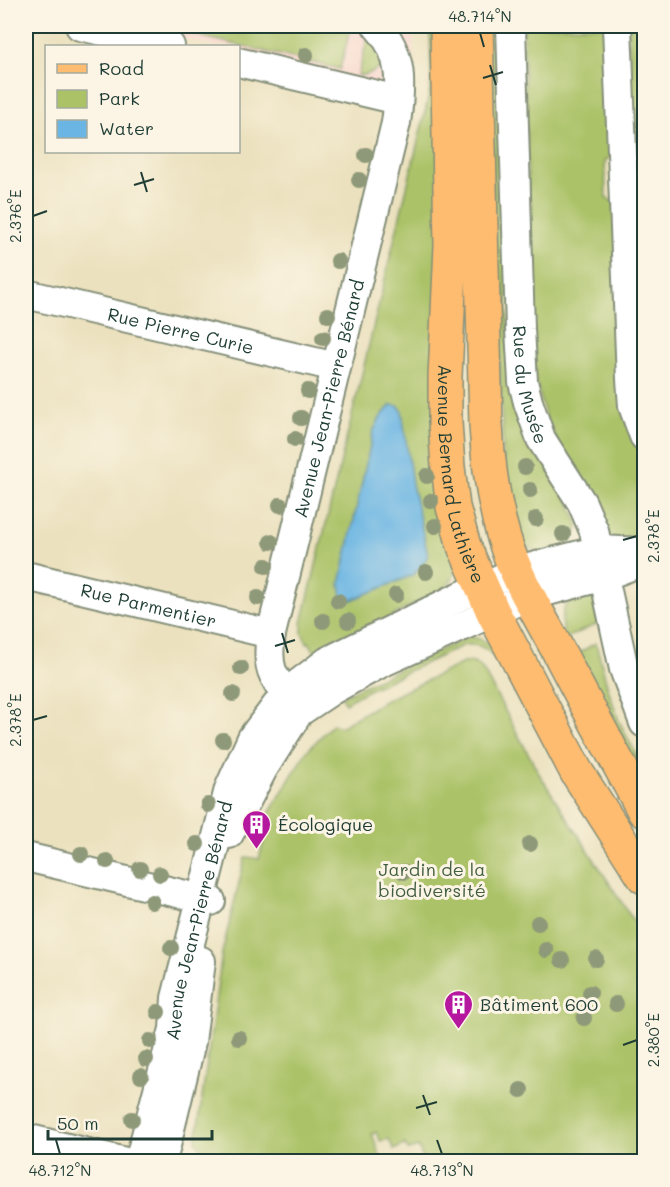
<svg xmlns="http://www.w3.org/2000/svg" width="670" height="1187" viewBox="0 0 670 1187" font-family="Mali,sans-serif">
<rect width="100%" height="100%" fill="#fcf5e5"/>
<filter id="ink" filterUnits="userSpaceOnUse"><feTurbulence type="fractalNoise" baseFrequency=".0167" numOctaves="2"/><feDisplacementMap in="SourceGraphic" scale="12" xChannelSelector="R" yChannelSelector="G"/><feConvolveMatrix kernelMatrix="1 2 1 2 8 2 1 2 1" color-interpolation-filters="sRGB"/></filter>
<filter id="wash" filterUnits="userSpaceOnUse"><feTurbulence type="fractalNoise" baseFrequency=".008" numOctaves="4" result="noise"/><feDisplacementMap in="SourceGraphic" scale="24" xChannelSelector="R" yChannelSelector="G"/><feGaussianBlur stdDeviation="1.35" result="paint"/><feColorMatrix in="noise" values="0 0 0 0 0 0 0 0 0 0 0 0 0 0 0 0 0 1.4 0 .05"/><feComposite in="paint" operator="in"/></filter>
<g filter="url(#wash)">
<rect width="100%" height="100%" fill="#ebe1be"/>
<path fill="#f7d0c9" d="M 126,26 L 413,26 L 413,70 L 394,88 L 239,52 L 238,46 L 215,46 Z"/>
<path fill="#abc267" stroke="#65804e" stroke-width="1.5" d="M 156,26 L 351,26 L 340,69 Z
M 430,26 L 435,26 L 456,566 L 453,578 L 447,587 L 317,656 L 309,642 L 307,643 L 302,633 L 302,623 L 428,100 L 431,82 Z
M 487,26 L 499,26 L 509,366 L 578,523 L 577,532 L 570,545 L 540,554 L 523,545 L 505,499 Z
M 523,26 L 608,26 L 613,155 L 605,161 L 606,197 L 615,203 L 635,441 L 644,457 L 644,538 L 612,542 L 562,451 L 545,415 L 534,374 Z
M 628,26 L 644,26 L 644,402 Z
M 369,31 L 385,60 C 378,71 370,75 358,76 Z
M 591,586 L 602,622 L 564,639 C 558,607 564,602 591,586 Z
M 468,637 C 490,638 498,651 509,668 L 503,671 C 494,654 485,643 464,645 L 364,692 L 345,703 L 342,696 Z
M 596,643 L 608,689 L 619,721 L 644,770 L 644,788 L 573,656 Z
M 471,662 L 480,666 L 484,672 L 541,777 L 644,937 L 644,1161 L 424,1161 L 418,1147 L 408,1150 L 405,1144 L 394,1150 L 389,1139 L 380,1141 L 376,1132 L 372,1134 L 381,1158 L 373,1161 L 219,1162 C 208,1158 203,1151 196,1142 L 222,953 L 245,858 L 247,857 L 259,859 L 263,843 L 255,840 L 256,835 L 306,752 L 333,724 L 340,727 L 386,700 L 463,663 Z"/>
<path fill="#6ab5e3" stroke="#44798c" stroke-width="1.5" d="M 391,405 L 399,406 L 402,411 L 412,484 L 428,555 L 424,563 L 413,575 L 347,602 L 342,596 L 340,584 L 373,432 L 380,418 Z"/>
</g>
<g filter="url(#ink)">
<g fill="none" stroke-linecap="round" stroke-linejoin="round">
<defs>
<g id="minor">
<path d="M 80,26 L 170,46"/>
<path id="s1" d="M 511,26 L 520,329 L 523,382 L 528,402 L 541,439 L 582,503 L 594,531 L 624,669 L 644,723"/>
<path d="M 617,26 L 631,379 L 633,406 L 644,436"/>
<path d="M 238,62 L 398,100"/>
<path id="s2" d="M 26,294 L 336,367"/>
<path id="s3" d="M 26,576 L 271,634"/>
<path id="s4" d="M 296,708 C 275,678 265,673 271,634 L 396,123 C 401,87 404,54 377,26"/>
<path d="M 229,834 L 263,769 L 299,712 L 332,690 L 381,663 L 529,596 L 604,576 L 644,561"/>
<path d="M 26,857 L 211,901"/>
<path d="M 26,1138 L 126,1162"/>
<path id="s5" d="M 139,1162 L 174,1029 L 176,998 L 229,789 L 252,738 L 286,693 L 328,661 L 459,597 L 517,571 L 599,550 L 644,552"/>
<path d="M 162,1162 L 191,1042 L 201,961"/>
</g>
<g id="major">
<path id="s6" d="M 447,26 L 451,246 L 445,377 L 445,422 L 448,467 L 453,507 L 464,546 L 493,612 L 576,771 L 644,877"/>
<path d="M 476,26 L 486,425 C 488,464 493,501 504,538 C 516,579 540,616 560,654 C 587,707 616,758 644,811"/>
</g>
</defs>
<use href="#minor" stroke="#858f79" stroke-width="32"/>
<use href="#major" stroke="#858f79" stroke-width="36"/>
<use href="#minor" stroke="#fff" stroke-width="28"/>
<use href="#major" stroke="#febc70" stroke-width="33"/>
</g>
<g fill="#8e9979">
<circle cx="306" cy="55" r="8"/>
<circle cx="366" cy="155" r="8"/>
<circle cx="359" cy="180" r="8"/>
<circle cx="338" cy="261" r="8"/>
<circle cx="328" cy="315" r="8"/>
<circle cx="323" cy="338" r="8"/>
<circle cx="308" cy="391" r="8"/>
<circle cx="301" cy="418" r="8"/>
<circle cx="295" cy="439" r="8"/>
<circle cx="525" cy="467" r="8"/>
<circle cx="427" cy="476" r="8"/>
<circle cx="530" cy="490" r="8"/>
<circle cx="431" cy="501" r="8"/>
<circle cx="280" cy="505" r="8"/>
<circle cx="536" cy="519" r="8"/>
<circle cx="435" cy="526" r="8"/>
<circle cx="563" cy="534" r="8"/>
<circle cx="271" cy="542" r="8"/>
<circle cx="266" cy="566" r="8"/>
<circle cx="426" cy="572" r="8"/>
<circle cx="396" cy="595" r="8"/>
<circle cx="258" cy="598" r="8"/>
<circle cx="338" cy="601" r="8"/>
<circle cx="323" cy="621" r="8"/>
<circle cx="348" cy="621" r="8"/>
<circle cx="241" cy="668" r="8"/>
<circle cx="233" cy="694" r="8"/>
<circle cx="223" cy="740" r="8"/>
<circle cx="208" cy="805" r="8"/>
<circle cx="197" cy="844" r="8"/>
<circle cx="530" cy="844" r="8"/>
<circle cx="81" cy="854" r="8"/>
<circle cx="107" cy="861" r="8"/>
<circle cx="140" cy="869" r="8"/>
<circle cx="404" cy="872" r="8"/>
<circle cx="160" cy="874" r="8"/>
<circle cx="152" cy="902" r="8"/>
<circle cx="538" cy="923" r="8"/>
<circle cx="171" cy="948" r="8"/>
<circle cx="546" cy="950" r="8"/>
<circle cx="596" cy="959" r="8"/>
<circle cx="562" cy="960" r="8"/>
<circle cx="590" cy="993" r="8"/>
<circle cx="616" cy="1004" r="8"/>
<circle cx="158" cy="1012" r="8"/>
<circle cx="584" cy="1018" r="8"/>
<circle cx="239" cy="1038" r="8"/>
<circle cx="150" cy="1041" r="8"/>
<circle cx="146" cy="1059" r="8"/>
<circle cx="141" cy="1076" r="8"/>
<circle cx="521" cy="1090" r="8"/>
<circle cx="132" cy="1119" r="8"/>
</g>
</g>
<path fill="none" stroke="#1f3d34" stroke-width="2" d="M 480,33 L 484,47M 490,65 L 496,85M 483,78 L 503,72M 141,172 L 147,192M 134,185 L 154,179M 33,216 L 47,211M 623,540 L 637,536M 282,633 L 288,653M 275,646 L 295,640M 33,720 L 47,716M 623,1045 L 637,1040M 423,1095 L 430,1115M 416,1108 L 437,1102M 56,1140 L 60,1154M 437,1140 L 442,1154"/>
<defs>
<symbol id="building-pin" viewBox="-11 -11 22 30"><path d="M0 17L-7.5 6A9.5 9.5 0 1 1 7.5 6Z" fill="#b5179e" stroke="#fcf5e5"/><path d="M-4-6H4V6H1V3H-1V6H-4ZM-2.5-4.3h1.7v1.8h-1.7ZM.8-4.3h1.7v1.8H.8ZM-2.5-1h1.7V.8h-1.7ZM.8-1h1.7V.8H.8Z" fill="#fff"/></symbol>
</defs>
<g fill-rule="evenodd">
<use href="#building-pin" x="240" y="808" width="33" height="45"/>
<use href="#building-pin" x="442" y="988" width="33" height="45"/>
</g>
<g text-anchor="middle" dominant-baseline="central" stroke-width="6" stroke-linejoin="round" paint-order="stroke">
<g font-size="18" fill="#1f3d34" stroke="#fcf5e5">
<text stroke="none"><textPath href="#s2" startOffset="159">Rue Pierre Curie</textPath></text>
<text stroke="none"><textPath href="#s1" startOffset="360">Rue du Musée</textPath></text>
<text stroke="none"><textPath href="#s4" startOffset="324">Avenue Jean-Pierre Bénard</textPath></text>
<text stroke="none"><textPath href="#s6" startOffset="450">Avenue Bernard Lathière</textPath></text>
<text stroke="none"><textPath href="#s3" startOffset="126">Rue Parmentier</textPath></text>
<text stroke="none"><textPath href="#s5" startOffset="249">Avenue Jean-Pierre Bénard</textPath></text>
</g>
<g font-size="18" fill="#1f3d34" stroke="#fcf5e5" text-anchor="start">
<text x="278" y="824">Écologique</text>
<text x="480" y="1004">Bâtiment 600</text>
</g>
<g font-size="18" fill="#425e41" stroke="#fcf5e5">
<text x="432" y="869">Jardin de la<tspan x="432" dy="21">biodiversité</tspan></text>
</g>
</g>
<rect width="670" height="1187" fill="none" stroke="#fcf5e5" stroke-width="66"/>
<rect x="45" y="45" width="195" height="108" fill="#fcf5e5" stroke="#a4ab9e" stroke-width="1.5"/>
<rect x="57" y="64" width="30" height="9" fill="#febc70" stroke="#a4ab9e" stroke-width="1.5"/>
<text x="99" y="75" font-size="18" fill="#1f3d34">Road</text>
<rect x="57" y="90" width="30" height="18" fill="#abc267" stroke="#a4ab9e" stroke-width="1.5"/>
<text x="99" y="105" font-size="18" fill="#1f3d34">Park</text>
<rect x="57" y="120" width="30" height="18" fill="#6ab5e3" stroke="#a4ab9e" stroke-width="1.5"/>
<text x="99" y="135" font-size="18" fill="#1f3d34">Water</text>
<path d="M48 1130v9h164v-9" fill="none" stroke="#1f3d34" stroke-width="3"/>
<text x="57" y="1130" font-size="18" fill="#1f3d34" stroke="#fcf5e5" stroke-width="4.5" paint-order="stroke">50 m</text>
<rect x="33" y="33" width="604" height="1121" fill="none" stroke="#1f3d34" stroke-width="2"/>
<g font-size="15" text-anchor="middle" fill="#1f3d34">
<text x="480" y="22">48.714°N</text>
<text transform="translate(16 216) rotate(-90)" y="5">2.376°E</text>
<text transform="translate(654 536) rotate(-90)" y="5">2.378°E</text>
<text transform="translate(16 720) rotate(-90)" y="5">2.378°E</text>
<text transform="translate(654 1040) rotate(-90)" y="5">2.380°E</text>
<text x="60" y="1176">48.712°N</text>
<text x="442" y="1176">48.713°N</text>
</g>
</svg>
